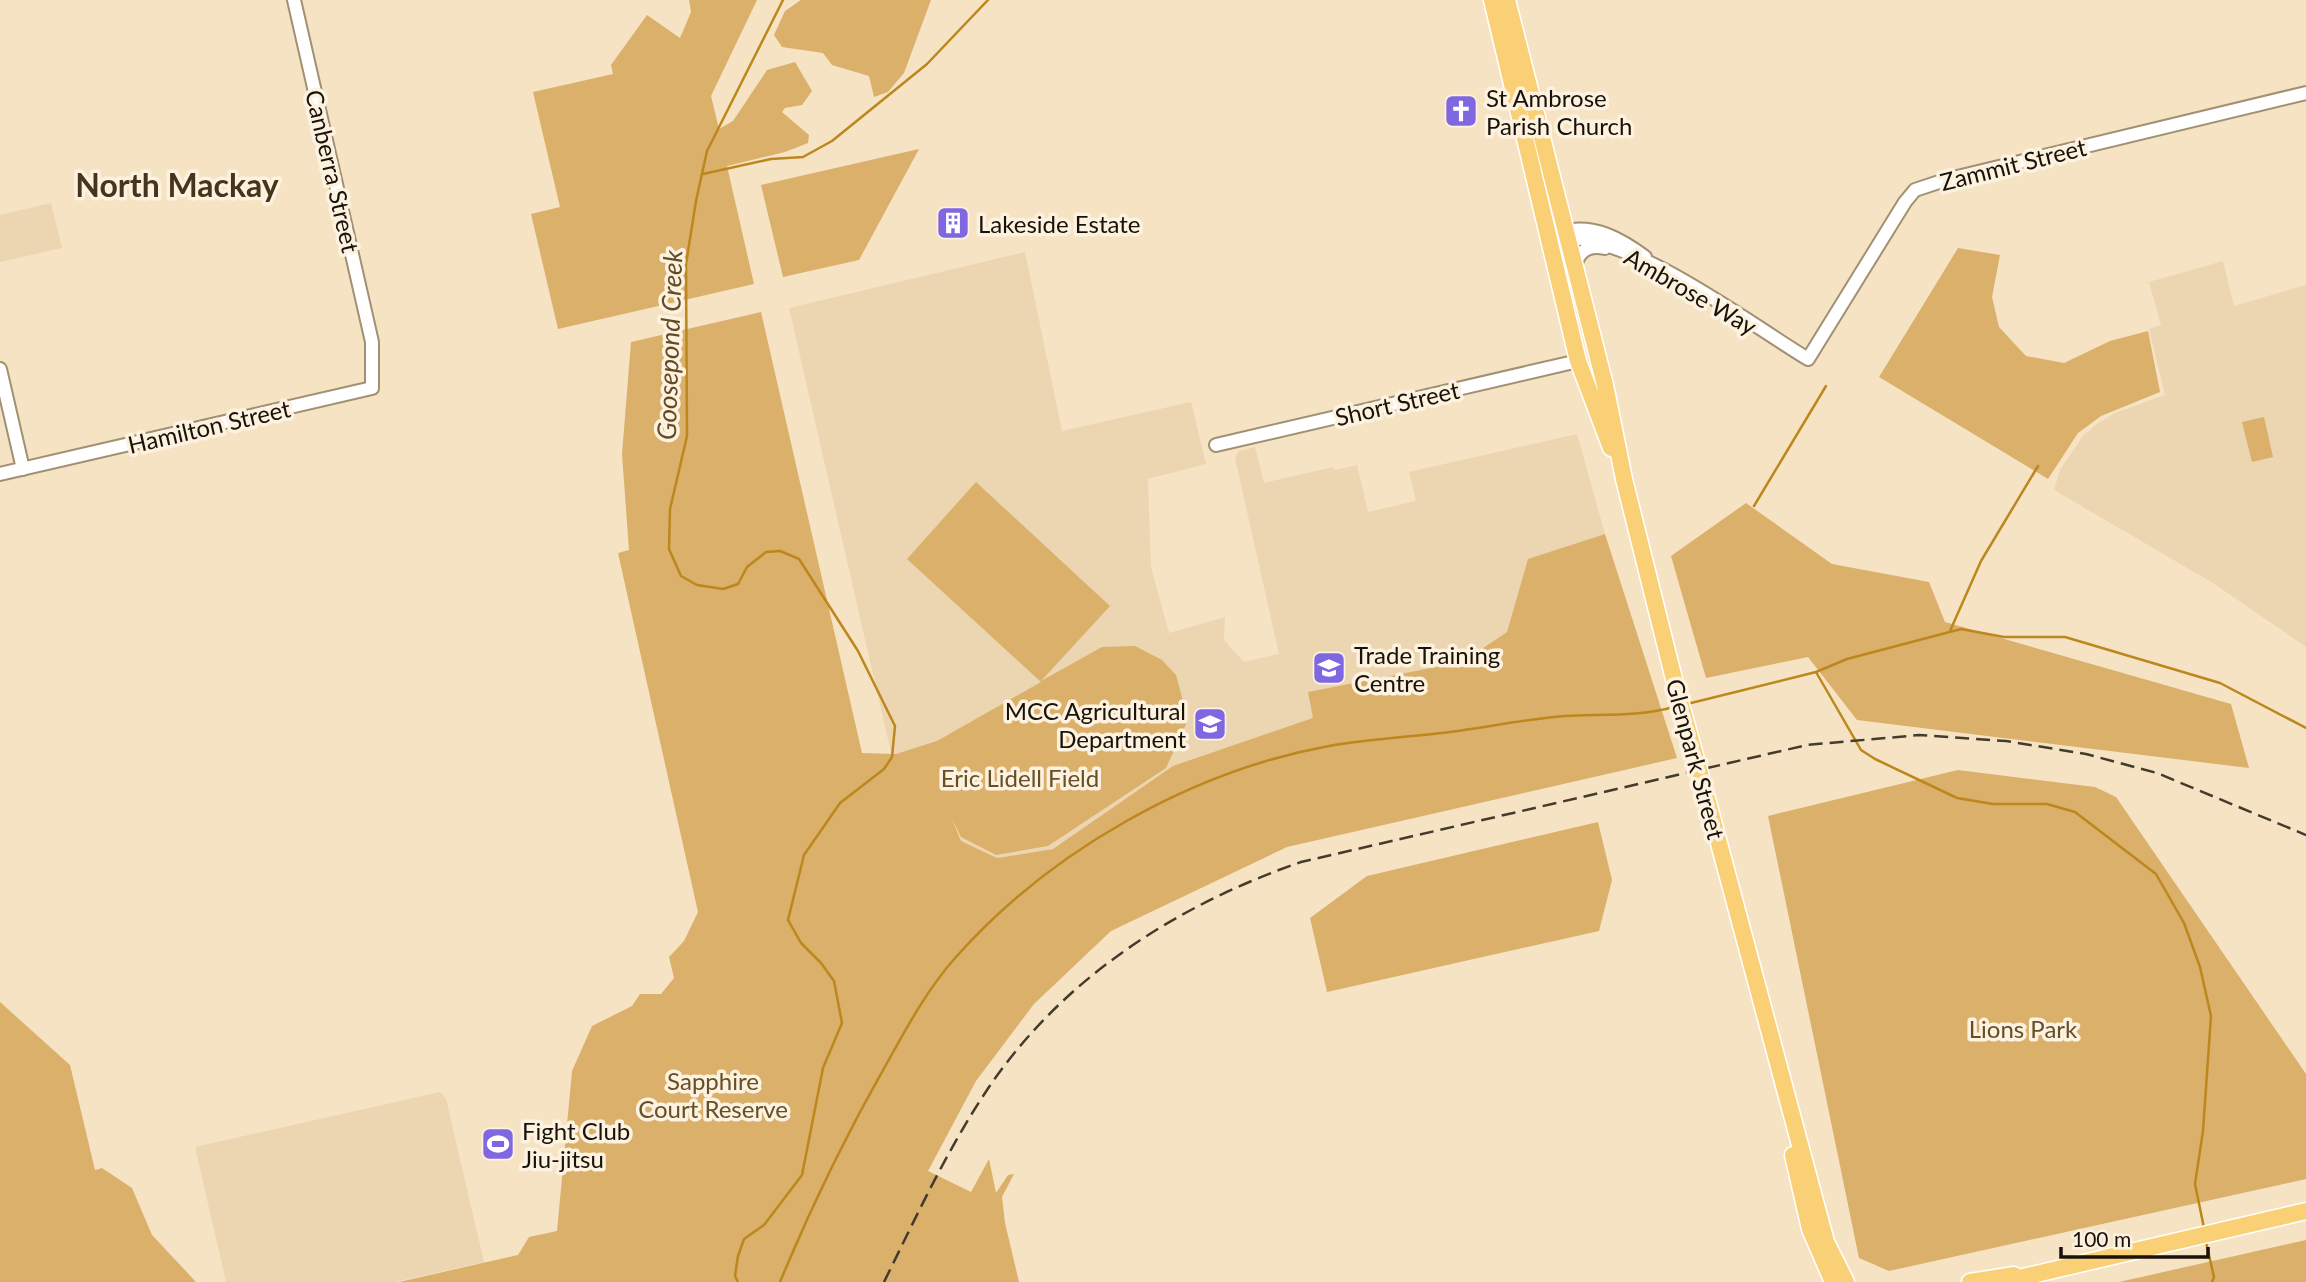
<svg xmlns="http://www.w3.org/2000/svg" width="2306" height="1282" viewBox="0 0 2306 1282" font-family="Lato,sans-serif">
<rect width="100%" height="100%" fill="#f6e3c4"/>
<path fill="#ecd5b1" d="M 51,203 L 62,248 L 0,262 L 0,215 Z
M 1025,252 L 1062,431 L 1191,402 L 1206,464 L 1148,479 L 1151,567 L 1169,633 L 1225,617 L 1224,640 L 1244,662 L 1279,654 L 1235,458 L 1239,451 L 1255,447 L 1264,483 L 1333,467 L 1335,470 L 1357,465 L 1368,512 L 1416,501 L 1409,472 L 1577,434 L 1605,534 L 1529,559 L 1507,632 L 1462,662 L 1359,685 L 1309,693 L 1314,718 L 1053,849 L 997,858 L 961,841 L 941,794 L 892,757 L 789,308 Z
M 2223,261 L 2234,306 L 2306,285 L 2306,647 L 2213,583 L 2054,490 L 2060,470 L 2083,436 L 2097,424 L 2115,413 L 2165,395 L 2149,329 L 2161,325 L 2149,282 Z
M 440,1092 L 446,1099 L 484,1262 L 395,1282 L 226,1282 L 195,1147 Z"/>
<path fill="#dab06b" d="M 689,0 L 757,0 L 711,96 L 719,129 L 733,121 L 767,70 L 795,62 L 812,91 L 802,105 L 785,108 L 782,112 L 809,135 L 808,143 L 785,152 L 727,166 L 754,284 L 558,329 L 531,214 L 560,207 L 533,92 L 613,74 L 611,65 L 647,15 L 680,38 L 691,12 Z
M 801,0 L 931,0 L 904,73 L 888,92 L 874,97 L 869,76 L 832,65 L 823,53 L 782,47 L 774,35 L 785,11 Z
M 919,149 L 859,260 L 783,277 L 761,185 Z
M 1958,248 L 2000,255 L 1992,297 L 1999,327 L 2026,356 L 2064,363 L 2110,341 L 2148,331 L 2160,392 L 2101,416 L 2078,433 L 2048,479 L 1879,377 Z
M 761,312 L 862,753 L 896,754 L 937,741 L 1041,682 L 907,559 L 976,482 L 1110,606 L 1041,681 L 1102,647 L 1135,646 L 1162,660 L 1176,675 L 1188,720 L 1166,768 L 1048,846 L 996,855 L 961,837 L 951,817 L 961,841 L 997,858 L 1053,849 L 1173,766 L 1313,718 L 1308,692 L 1462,662 L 1507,632 L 1528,559 L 1605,534 L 1677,758 L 1287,847 L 1111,931 L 1034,1004 L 976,1081 L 928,1171 L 971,1192 L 989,1159 L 996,1193 L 1008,1175 L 1014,1174 L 1002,1197 L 1005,1223 L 1019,1282 L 399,1282 L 518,1255 L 529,1237 L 557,1231 L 572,1071 L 592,1026 L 632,1006 L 640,994 L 661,994 L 674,978 L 669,957 L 684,941 L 698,912 L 618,553 L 629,550 L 622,454 L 631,342 Z
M 2264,417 L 2273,457 L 2252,462 L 2242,422 Z
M 1746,503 L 1832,564 L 1929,582 L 1945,622 L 2231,704 L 2249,768 L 1857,720 L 1808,657 L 1706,678 L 1671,556 Z
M 1958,770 L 2095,787 L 2116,797 L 2306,1074 L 2306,1179 L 1889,1271 L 1859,1258 L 1768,816 Z
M 1598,822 L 1612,880 L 1599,931 L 1327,992 L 1310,918 L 1367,876 Z
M 0,1002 L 70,1065 L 95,1170 L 102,1168 L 132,1188 L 152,1235 L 196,1282 L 0,1282 Z
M 2306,1240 L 2306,1282 L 2119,1282 Z"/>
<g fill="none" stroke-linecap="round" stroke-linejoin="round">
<path stroke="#bc871c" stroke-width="2.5" d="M 703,174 L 771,159 L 803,157 L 832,141 L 927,64 L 988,0
M 1754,506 L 1826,386
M 1950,631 L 1981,561 L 2038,466
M 1816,672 L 1861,750 L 1875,759 L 1957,798 L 1993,804 L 2047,804 L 2075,812 L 2156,874 L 2184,923 L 2200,967 L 2211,1016 L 2203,1131 L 2195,1184 L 2204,1228
M 1687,704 L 1816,672 L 1847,659 L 1961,629 L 2004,637 L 2065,637 L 2220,683 L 2306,728
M 2206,1242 L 2214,1277 L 2212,1282
M 738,1282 L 735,1276 L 738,1256 L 744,1239 L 764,1225 L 802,1175 L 823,1068 L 842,1023 L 834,981 L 821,963 L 801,943 L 788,920 L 804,855 L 840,803 L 884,769 L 892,757 L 895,726 L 858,651 L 799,559 L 780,551 L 766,552 L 747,567 L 738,584 L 723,589 L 697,585 L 681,576 L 669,549 L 670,509 L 687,436 L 686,264 L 696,201 L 707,151 L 783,0
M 780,1282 C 811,1207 846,1135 887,1063 C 907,1027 928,988 956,957 C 1049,852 1191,771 1329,746 C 1369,739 1410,737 1450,732 C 1488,727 1526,719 1565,716 C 1602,714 1638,717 1674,707"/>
<defs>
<path id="minor" d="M 1565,231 C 1596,225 1621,239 1645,257
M 1567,237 C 1642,242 1744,320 1808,359 L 1905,202 L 1915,190 L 1945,180 L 2306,93
M 1575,267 C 1578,251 1589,244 1605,248
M 0,369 L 23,469
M 1216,445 L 1578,361
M 0,474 L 372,388 L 372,342 L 294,0"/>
<path id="major" d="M 1492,0 L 1578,361 L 1611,448
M 1507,0 L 1605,385 L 1624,479 L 1675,683
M 1706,795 L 1826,1242 L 1846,1282
M 1793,1155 L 1810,1229 L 1833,1282
M 1970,1282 L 2014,1275
M 2002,1282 L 2306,1211"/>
</defs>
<use href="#minor" stroke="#a29073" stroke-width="16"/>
<use href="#major" stroke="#fff" stroke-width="19"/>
<use href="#minor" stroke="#fff" stroke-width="12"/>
<use href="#major" stroke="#fad076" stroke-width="16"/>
<path stroke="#443b2d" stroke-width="2.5" stroke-dasharray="14 7" stroke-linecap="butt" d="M 884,1282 C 916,1217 947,1150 987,1090 C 1062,978 1177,905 1301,862 L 1807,745 L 1919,735 L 2006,741 L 2086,754 L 2157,773 L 2306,835"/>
<defs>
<path id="major-bridge" d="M 1675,683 L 1706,795"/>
</defs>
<use href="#major-bridge" stroke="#fff" stroke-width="19" stroke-linecap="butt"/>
<use href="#major-bridge" stroke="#fad076" stroke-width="16"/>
</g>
<defs>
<symbol id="church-square" viewBox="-11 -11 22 22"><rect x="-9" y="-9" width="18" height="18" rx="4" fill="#8067e2" stroke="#fdf1df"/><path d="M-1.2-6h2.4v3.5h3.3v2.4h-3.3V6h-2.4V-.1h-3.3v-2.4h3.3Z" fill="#fff"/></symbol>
<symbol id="building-square" viewBox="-11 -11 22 22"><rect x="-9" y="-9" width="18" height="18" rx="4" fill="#8067e2" stroke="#fdf1df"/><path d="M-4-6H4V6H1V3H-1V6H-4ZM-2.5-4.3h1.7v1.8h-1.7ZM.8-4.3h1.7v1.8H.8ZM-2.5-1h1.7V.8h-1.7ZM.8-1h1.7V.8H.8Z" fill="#fff"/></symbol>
<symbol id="university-square" viewBox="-11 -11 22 22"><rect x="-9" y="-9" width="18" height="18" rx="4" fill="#8067e2" stroke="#fdf1df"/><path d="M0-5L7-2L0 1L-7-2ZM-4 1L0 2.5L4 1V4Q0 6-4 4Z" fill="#fff"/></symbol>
<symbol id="stadium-square" viewBox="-11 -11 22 22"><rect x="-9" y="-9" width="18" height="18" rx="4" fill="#8067e2" stroke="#fdf1df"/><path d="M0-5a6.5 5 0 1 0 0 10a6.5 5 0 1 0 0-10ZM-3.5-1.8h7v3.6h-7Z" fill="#fff"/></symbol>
</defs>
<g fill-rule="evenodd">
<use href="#church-square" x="1442" y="92" width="38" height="38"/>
<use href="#building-square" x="934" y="204" width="38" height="38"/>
<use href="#university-square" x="1310" y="649" width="38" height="38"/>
<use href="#university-square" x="1191" y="705" width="38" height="38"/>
<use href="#stadium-square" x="479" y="1125" width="38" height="38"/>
</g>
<g text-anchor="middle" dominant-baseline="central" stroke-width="7" stroke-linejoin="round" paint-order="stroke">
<g font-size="24" fill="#191208" stroke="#fdf1df" text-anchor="start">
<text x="1486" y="97">St Ambrose<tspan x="1486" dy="28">Parish Church</tspan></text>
<text x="978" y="223">Lakeside Estate</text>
<text x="1354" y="654">Trade Training<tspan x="1354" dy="28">Centre</tspan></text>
<text x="1186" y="710" text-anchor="end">MCC Agricultural<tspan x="1186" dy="28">Department</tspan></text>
<text x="522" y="1130">Fight Club<tspan x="522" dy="28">Jiu-jitsu</tspan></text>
</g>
<g font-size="24" fill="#191208" stroke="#fdf1df">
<text transform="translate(2013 164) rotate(-14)">Zammit Street</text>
<text transform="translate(333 171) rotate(77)">Canberra Street</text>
<text transform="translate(1691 291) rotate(30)">Ambrose Way</text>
<text transform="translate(1397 403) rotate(-13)">Short Street</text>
<text transform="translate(209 426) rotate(-13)">Hamilton Street</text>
<text transform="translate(1696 759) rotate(75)">Glenpark Street</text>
</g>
<g font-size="24" fill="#664f27" stroke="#fdf1df">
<text x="1020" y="777">Eric Lidell Field</text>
<text x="2023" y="1028">Lions Park</text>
<text x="713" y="1080">Sapphire<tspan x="713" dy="28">Court Reserve</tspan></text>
</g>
<g font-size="26" font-style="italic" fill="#624b24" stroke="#fdf1df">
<text transform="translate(669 345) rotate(-88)">Goosepond Creek</text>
</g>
<g font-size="32" font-weight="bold" fill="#45351b" stroke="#fdf1df">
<text x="177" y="184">North Mackay</text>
</g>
</g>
<path d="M2061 1247v10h147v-10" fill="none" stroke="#191208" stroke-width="3.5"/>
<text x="2072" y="1247" font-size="21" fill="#191208" stroke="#fdf1df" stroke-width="5" paint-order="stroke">100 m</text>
</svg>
